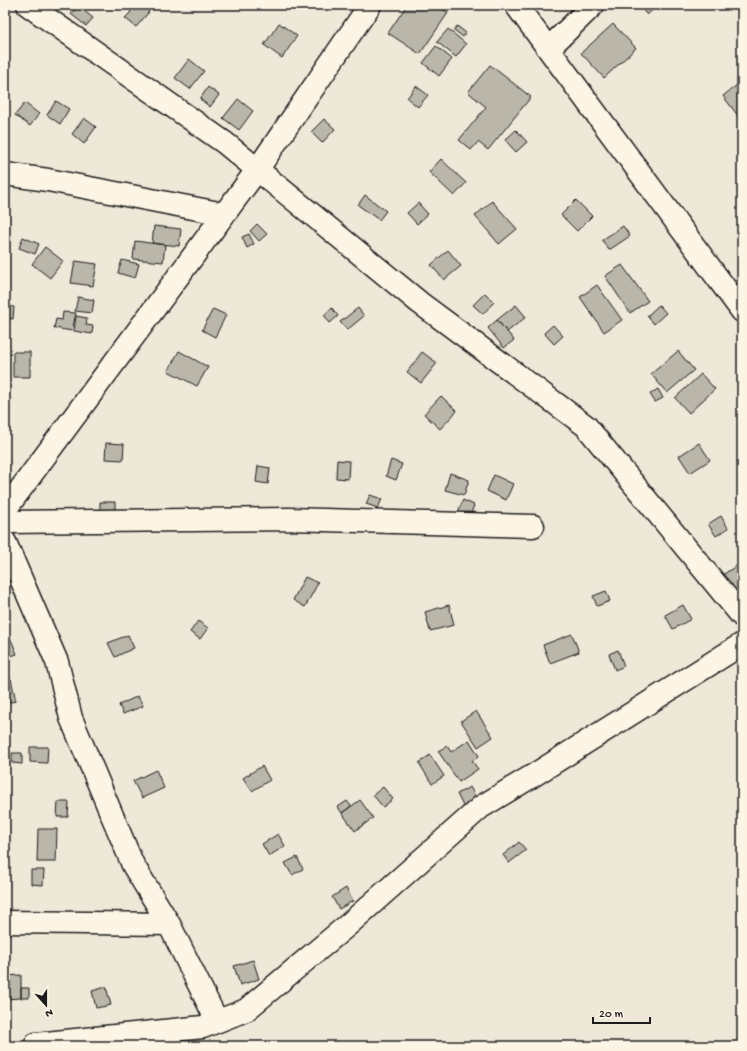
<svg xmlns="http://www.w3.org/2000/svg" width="747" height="1051" viewBox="0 0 747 1051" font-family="'Gochi Hand',sans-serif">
<rect width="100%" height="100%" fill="#eee8d9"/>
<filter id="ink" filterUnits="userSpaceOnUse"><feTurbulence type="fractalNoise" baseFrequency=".025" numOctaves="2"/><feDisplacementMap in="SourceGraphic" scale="8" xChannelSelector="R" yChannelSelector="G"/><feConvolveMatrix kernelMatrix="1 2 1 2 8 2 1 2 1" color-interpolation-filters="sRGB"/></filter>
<g filter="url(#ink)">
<path fill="#bab6aa" stroke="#1c1c1c" d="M 128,5 L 141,5 L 149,12 L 136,27 L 125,18 L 131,12 L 126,7 Z
M 407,5 L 437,5 L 448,13 L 420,54 L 388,33 Z
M 640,5 L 658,5 L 647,15 L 639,6 Z
M 78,6 L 93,18 L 86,26 L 71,14 Z
M 279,23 L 297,36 L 282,58 L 264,45 Z
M 613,24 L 636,48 L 604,78 L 581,53 Z
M 457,26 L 466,33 L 463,37 L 454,30 Z
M 448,29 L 466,44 L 456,57 L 437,42 Z
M 436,46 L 452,59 L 439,76 L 423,63 Z
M 189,59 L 204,71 L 190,89 L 175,78 Z
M 490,65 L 531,97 L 488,150 L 478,142 L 471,150 L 459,140 L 486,107 L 468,92 Z
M 742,81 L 742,121 L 723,96 Z
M 416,86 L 428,95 L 418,107 L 407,98 Z
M 208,87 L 219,95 L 210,107 L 200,99 Z
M 238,99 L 253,111 L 239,130 L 223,118 Z
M 56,101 L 69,109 L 60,124 L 47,115 Z
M 25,103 L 39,114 L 30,126 L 15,115 Z
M 84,118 L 96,127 L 84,144 L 72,134 Z
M 324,119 L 335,129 L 322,143 L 311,132 Z
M 516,130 L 527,142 L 516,152 L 505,140 Z
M 441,159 L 466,183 L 454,196 L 429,172 Z
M 365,195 L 386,211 L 379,220 L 358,205 Z
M 576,200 L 592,216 L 577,231 L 561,215 Z
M 492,201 L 517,229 L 499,244 L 475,216 Z
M 418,203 L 428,214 L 417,224 L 407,213 Z
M 257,224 L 267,234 L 259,241 L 250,231 Z
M 154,226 L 181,229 L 179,246 L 152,243 Z
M 623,226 L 630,236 L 609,250 L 602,240 Z
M 249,234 L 254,244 L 247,248 L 242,237 Z
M 23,237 L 39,244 L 35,254 L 19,248 Z
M 135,241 L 165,245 L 163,262 L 133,259 Z
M 45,247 L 63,261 L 50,278 L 32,264 Z
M 448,250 L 461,266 L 444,280 L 431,265 Z
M 122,260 L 139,264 L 135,278 L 118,273 Z
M 75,261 L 97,264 L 93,286 L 71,283 Z
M 622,265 L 648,301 L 630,313 L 605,276 Z
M 597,285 L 622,320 L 604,332 L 580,297 Z
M 485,293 L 494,302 L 483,314 L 473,305 Z
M 78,297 L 94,300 L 92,313 L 75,311 Z
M 516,305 L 526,317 L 507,332 L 497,320 Z
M 659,305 L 666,313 L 654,324 L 647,316 Z
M 5,306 L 14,307 L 13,319 L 5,318 Z
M 332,308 L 338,316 L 330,323 L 324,315 Z
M 358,308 L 364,316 L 347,330 L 340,322 Z
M 213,309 L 226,315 L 215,337 L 202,330 Z
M 63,312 L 76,313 L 72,331 L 54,328 L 56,319 L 62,320 Z
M 76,316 L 87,318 L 86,325 L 93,326 L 92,334 L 74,331 Z
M 497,320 L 514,340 L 504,348 L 488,328 Z
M 553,325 L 563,336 L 554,344 L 544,333 Z
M 179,351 L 208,367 L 197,386 L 168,371 Z
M 678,351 L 694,370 L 667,393 L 651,374 Z
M 13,352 L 30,352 L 30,377 L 13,377 Z
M 422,352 L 437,363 L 421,383 L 407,372 Z
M 701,374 L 715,389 L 689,413 L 675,398 Z
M 658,389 L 663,398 L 655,402 L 650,394 Z
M 441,396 L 457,411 L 440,429 L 424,414 Z
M 106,443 L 124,444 L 123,460 L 105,459 Z
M 699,443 L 710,460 L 690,473 L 679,456 Z
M 742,457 L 742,468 L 737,461 Z
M 337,460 L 349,461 L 348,479 L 336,478 Z
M 391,460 L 402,464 L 396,480 L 386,476 Z
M 258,466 L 270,468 L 268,484 L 256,482 Z
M 450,473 L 469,480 L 464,495 L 445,490 Z
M 494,475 L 513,484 L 506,500 L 487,491 Z
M 370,495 L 382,499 L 378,508 L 366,504 Z
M 463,500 L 474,505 L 470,516 L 458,512 Z
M 100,502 L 115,502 L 115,512 L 100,512 Z
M 721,516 L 728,528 L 716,536 L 708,524 Z
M 742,562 L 742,601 L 721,576 Z
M 305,577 L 318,583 L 305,607 L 293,600 Z
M 606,591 L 610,601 L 597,606 L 593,596 Z
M 449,605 L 454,625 L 430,631 L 425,612 Z
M 683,605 L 691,619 L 673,629 L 665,615 Z
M 198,621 L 208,628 L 200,639 L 190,632 Z
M 7,630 L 17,654 L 5,658 L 5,631 Z
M 572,634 L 579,652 L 550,663 L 543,645 Z
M 128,635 L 134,648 L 115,657 L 108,643 Z
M 618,650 L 624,666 L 615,670 L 609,654 Z
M 11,679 L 16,701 L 5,703 L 5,681 Z
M 138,696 L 143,706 L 123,714 L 119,705 Z
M 476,711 L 493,737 L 478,747 L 461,721 Z
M 469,740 L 479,756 L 472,761 L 478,769 L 459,782 L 438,751 L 447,746 L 451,752 Z
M 30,747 L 48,747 L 47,763 L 30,762 Z
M 12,753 L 22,753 L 22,764 L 12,763 Z
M 430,755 L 444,776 L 432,784 L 419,763 Z
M 262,766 L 270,780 L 252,791 L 243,778 Z
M 156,770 L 164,788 L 142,798 L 133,781 Z
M 383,787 L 393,799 L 383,807 L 373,795 Z
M 470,787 L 480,805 L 467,814 L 457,794 Z
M 360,800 L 373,818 L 355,831 L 342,813 Z
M 347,801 L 351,806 L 342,813 L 338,807 Z
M 58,802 L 69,802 L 68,817 L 57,817 Z
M 38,829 L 57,829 L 56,862 L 37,862 Z
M 278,834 L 285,846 L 269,856 L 262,844 Z
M 519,842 L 526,850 L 509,863 L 503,855 Z
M 297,857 L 303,869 L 292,875 L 285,863 Z
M 31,870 L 44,870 L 43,885 L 31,884 Z
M 346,888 L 353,901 L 339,909 L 332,897 Z
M 253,960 L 259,979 L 240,985 L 234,966 Z
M 21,975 L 21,998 L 5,999 L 5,976 Z
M 106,987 L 111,1005 L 96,1008 L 92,991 Z
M 21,988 L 29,988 L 29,998 L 21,998 Z"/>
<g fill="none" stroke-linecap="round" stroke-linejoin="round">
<defs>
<path id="street" d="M 28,5 L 225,143 L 420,303 L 586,426 L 742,616
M 516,5 L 742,311
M 549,48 L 593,5
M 5,174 L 48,180 L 224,214
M 5,510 L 257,170 L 370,5
M 5,522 L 289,519 L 533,526
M 5,542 L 57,662 L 71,718 L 133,865 L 169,924 L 217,1021
M 5,922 L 169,924
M 36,1044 L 203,1027 L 246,1010 L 349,924 L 481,807 L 534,775 L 742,644"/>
</defs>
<use href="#street" stroke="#1c1c1c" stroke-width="25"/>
<use href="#street" stroke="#fcf5e5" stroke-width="22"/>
</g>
</g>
<rect width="747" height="1051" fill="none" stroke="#fcf5e5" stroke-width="20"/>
<rect x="10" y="10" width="727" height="1031" fill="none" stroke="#1c1c1c" stroke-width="1.5" filter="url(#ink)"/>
<g transform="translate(46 1005) rotate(159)" stroke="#fcf5e5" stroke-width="3" paint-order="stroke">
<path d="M0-3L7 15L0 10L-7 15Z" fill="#1c1c1c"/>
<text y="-6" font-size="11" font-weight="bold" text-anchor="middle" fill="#1c1c1c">N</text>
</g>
<path d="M593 1017v6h57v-6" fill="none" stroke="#1c1c1c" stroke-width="2"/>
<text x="599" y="1017" font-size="12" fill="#1c1c1c" stroke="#fcf5e5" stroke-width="3" paint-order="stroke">20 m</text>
</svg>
